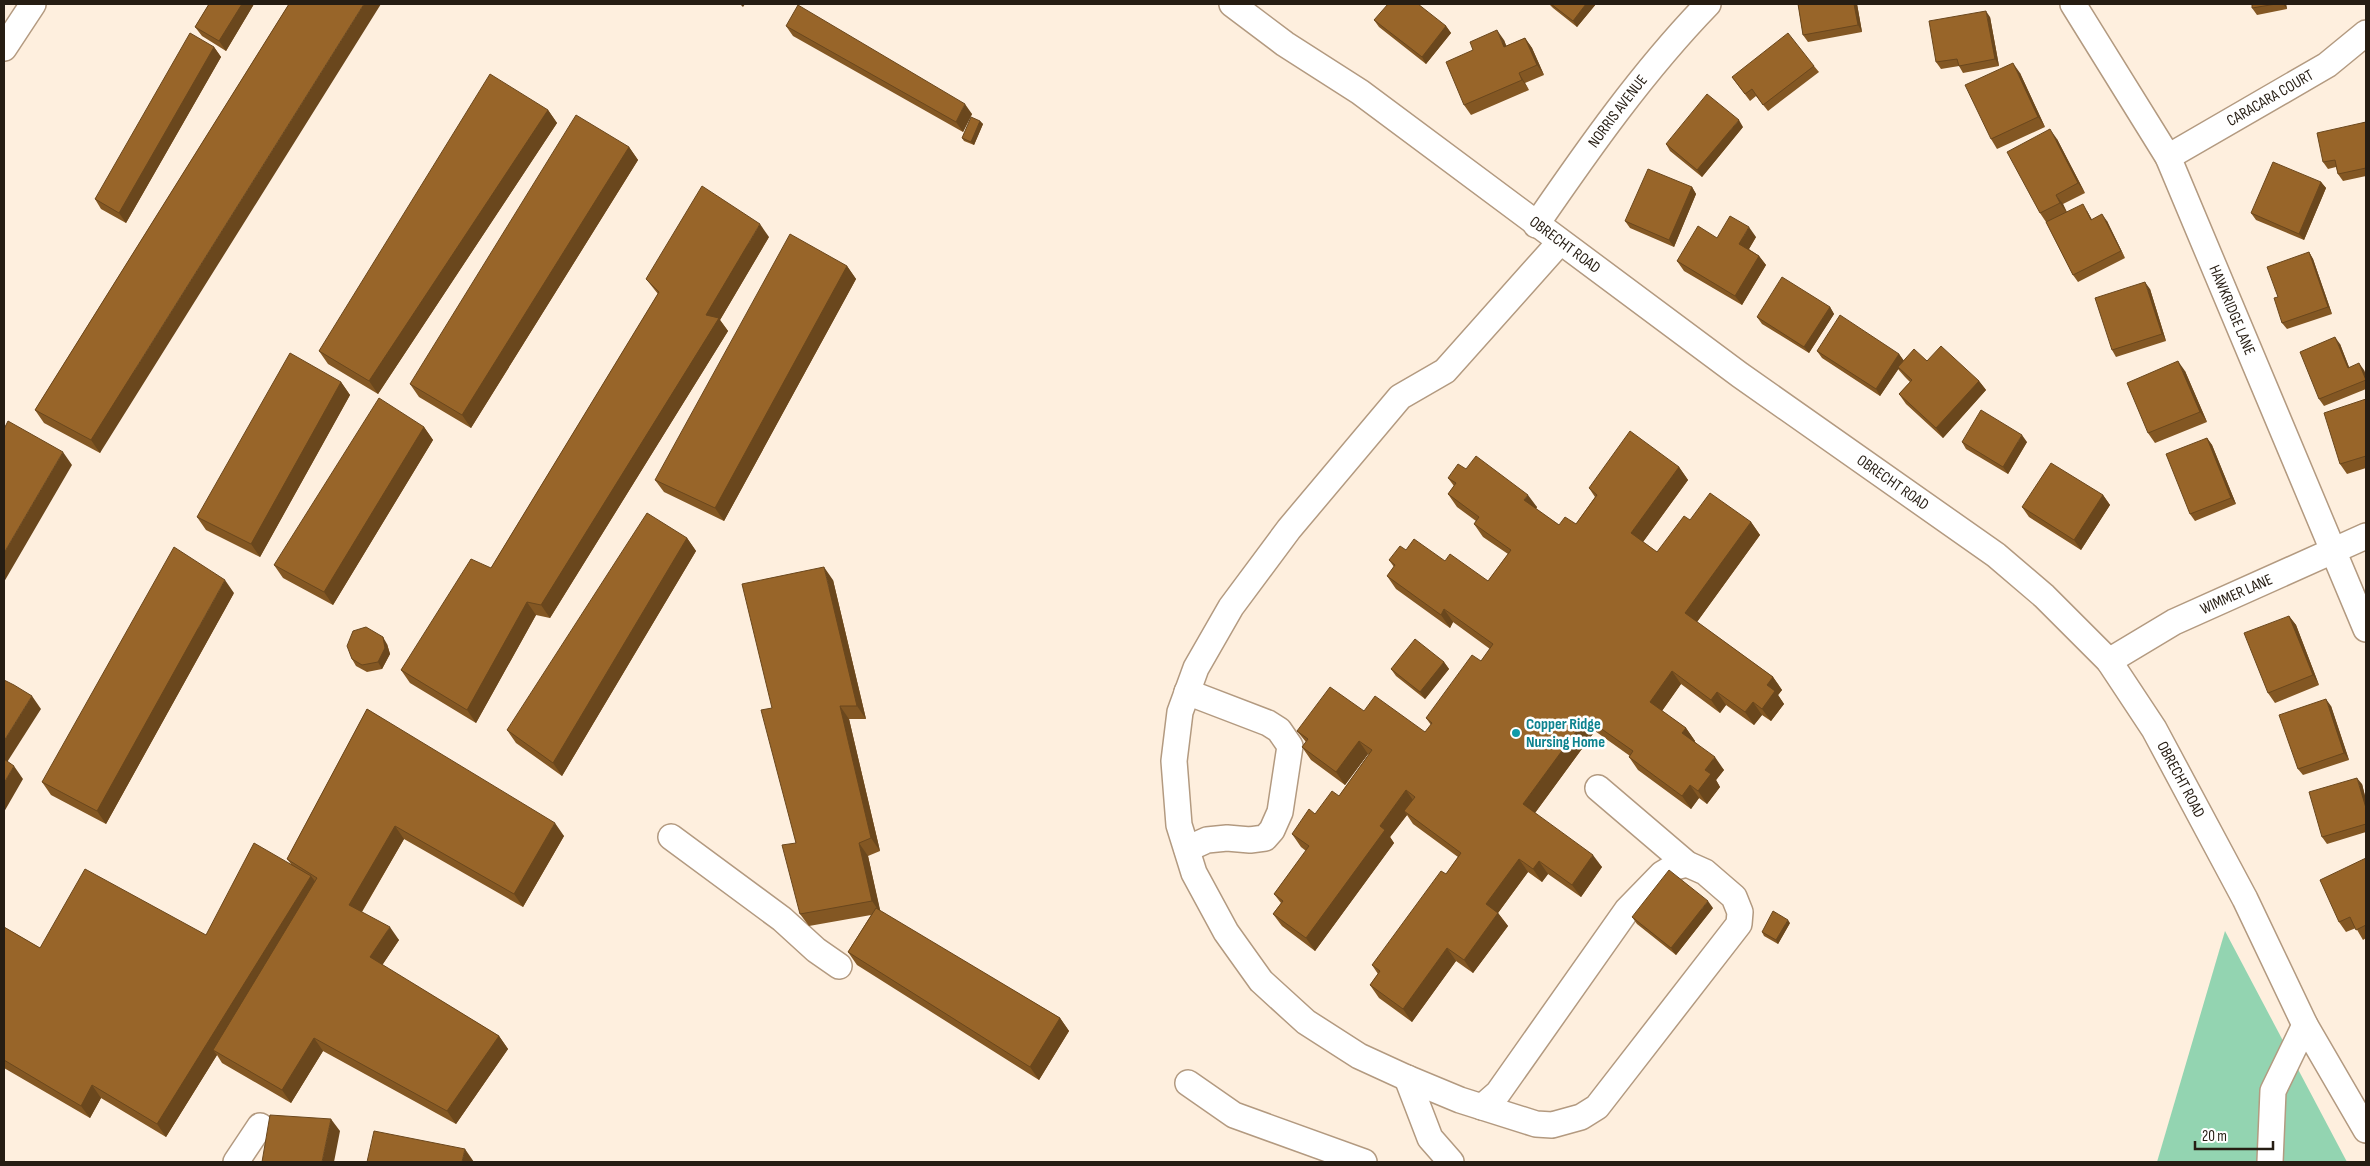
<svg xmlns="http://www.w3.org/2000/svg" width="2370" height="1166" viewBox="0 0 2370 1166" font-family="'Sofia Sans Condensed',sans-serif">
<rect width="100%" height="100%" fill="#feefde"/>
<path fill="#93d4b1" d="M 2225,931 L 2347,1162 L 2157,1162 Z"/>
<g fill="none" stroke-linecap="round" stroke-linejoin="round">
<defs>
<g id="minor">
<path id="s1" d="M 1232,4 L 1285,44 L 1360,92 L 1740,375 L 1996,555 L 2044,596 L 2109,661 L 2154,729 L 2245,899 L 2305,1025 L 2366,1130"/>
<path id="s2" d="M 2073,4 L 2168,157 L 2366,629"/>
<path d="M 4,48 L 33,4"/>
<path id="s3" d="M 2168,157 L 2327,65 L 2366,33"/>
<path id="s4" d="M 1536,225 C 1589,148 1643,71 1708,4"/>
<path d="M 1560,242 L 1445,371 L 1400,397 L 1289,529 L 1231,607 L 1196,668 L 1180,712 L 1174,761 L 1179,825 L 1194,873 L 1226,932 L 1261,981 L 1306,1022 L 1359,1056 L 1407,1078 L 1460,1100 L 1536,1124 L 1552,1125 L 1581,1117 L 1597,1107 L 1739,924 L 1740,912 L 1734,897 L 1705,872 L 1687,864 L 1598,788"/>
<path id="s5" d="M 2109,661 L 2174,622 L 2366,536"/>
<path d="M 671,837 L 782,919 L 816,950 L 839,966"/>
<path d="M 1187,849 L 1207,840 L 1227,838 L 1250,840 L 1265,838 L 1272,830 L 1280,812 L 1290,746 L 1279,730 L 1268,723 L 1187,692"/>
<path d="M 1407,1078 L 1430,1138 L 1451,1162"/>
<path d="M 1188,1083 L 1234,1115 L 1364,1162"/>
<path d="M 1482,1107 L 1498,1093 L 1627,910 L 1662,874 L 1672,868 L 1687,864"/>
<path d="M 236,1162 L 260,1126"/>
<path d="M 2270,1162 L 2273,1091 L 2305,1025"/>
</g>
</defs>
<use href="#minor" stroke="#b39a80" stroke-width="28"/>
<use href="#minor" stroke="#fff" stroke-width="25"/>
</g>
<path fill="#835723" d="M 209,4 L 254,4 L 226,51 L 202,36 L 195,27 Z
M 289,4 L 100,453 L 44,423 L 35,410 Z
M 1549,4 L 1596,4 L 1577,27 L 1553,8 Z
M 1798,4 L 1857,4 L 1862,32 L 1808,42 L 1803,35 Z
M 2252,4 L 2286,4 L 2287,9 L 2257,15 L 2252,8 Z
M 1990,17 L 1999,66 L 1963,73 L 1959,66 L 1941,69 L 1936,62 Z
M 1374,20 L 1446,26 L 1451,33 L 1426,64 L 1379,27 Z
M 786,26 L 972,114 L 963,132 L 793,36 Z
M 1525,38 L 1532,48 L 1544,75 L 1525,83 L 1529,90 L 1471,115 L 1464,105 L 1504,40 L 1506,46 Z
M 214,47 L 221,57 L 126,223 L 101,209 L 95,199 Z
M 1814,66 L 1819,72 L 1768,111 L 1756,96 L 1750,101 L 1732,77 Z
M 2020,73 L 2045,127 L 1997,149 L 1991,139 Z
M 548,110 L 557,123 L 378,394 L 328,364 L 319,351 Z
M 980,121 L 983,124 L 974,145 L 964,141 L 962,138 Z
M 2366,122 L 2366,176 L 2343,181 L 2338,174 L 2336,167 L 2328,169 L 2323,162 Z
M 1743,127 L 1702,177 L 1670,151 L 1666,144 Z
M 2057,139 L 2085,193 L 2063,204 L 2067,212 L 2087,211 L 2092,220 L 2107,221 L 2125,258 L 2078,282 L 2073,275 L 2046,222 L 2040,213 Z
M 629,147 L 638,160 L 471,428 L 419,397 L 410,384 Z
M 2321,182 L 2326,188 L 2304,240 L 2256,220 L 2251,213 Z
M 1692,187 L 1696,194 L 1674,247 L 1630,228 L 1625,221 Z
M 769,237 L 720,320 L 728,331 L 550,618 L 536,615 L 476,723 L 410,683 L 401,670 L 491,568 L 658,294 L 646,279 Z
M 1756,237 L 1749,249 L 1759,256 L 1766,265 L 1742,305 L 1684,271 L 1677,261 L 1717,238 Z
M 2309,252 L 2313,259 L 2332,314 L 2287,329 L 2282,323 L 2278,297 Z
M 847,266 L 856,279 L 724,521 L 664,492 L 655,480 Z
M 2150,289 L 2166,341 L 2116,357 L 2112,350 Z
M 1830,307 L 1834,314 L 1809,353 L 1762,324 L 1757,317 Z
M 2340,344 L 2349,367 L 2364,370 L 2366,376 L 2366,389 L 2324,406 L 2319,399 Z
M 1817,351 L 1899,354 L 1904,361 L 1927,361 L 1979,381 L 1986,390 L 1943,438 L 1906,404 L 1899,394 L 1910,382 L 1905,377 L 1898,369 L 1880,396 L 1822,358 Z
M 2185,371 L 2207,422 L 2155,443 L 2148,433 Z
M 341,382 L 350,395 L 260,557 L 206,530 L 197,517 Z
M 2366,399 L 2366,468 L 2347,474 L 2340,464 Z
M 424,427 L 433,440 L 333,605 L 283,578 L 274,565 Z
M 2207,438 L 2212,445 L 2236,504 L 2195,521 L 2190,514 Z
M 1962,442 L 2027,442 L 2008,474 L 1966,449 Z
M 1679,467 L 1688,480 L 1643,542 L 1657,552 L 1690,520 L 1751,522 L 1760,535 L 1697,622 L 1773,677 L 1782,690 L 1778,695 L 1784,704 L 1771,721 L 1762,715 L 1754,725 L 1726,705 L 1720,713 L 1681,684 L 1662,711 L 1686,728 L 1695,741 L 1695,742 L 1724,770 L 1716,780 L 1720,787 L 1707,804 L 1699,798 L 1691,809 L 1638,770 L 1629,757 L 1630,756 L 1595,731 L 1535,813 L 1602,867 L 1581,897 L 1548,874 L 1542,882 L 1528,872 L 1498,913 L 1508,926 L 1473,973 L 1456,961 L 1412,1022 L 1379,998 L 1370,985 L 1378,974 L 1372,965 L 1446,874 L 1458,857 L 1413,824 L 1407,815 L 1390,837 L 1394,843 L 1315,951 L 1282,926 L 1273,914 L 1281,903 L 1274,894 L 1306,851 L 1301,847 L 1292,834 L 1315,814 L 1339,796 L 1369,754 L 1368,754 L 1345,785 L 1311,760 L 1302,747 L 1306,742 L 1297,731 L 1364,711 L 1425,732 L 1431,725 L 1426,718 L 1481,661 L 1490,649 L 1453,622 L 1450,628 L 1396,589 L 1387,576 L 1394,567 L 1389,560 L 1406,550 L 1445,561 L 1488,581 L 1508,554 L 1483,537 L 1474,524 L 1476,521 L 1457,507 L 1448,494 L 1454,486 L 1448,478 L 1466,469 L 1537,507 L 1536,509 L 1559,525 L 1576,524 L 1595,497 L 1589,488 Z
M 2103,495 L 2110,505 L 2081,550 L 2029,517 L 2022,507 Z
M 687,538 L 696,551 L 562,776 L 516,743 L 507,730 Z
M 833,580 L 866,719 L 849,719 L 880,851 L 868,856 L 880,911 L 1060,1018 L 1069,1031 L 1039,1080 L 857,965 L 848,952 L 871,915 L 809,926 L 800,914 L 796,843 L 772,708 Z
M 234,593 L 106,824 L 51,795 L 42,782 Z
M 2289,616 L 2296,625 L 2319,685 L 2275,703 L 2268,693 Z
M 387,644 L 390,654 L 382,669 L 367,672 L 356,666 L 352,659 Z
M 1444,662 L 1449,669 L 1425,699 L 1396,676 L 1391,669 Z
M 2331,706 L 2349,760 L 2303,775 L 2298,769 Z
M 367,709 L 564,836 L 523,907 L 404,839 L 362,912 L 399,940 L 382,965 L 499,1036 L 508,1049 L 456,1124 L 323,1051 L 291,1103 L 222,1063 L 217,1055 L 166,1137 L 101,1098 L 90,1118 L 4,1068 L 4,927 L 40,948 L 206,935 L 291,864 L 287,859 Z
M 2362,784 L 2366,800 L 2366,832 L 2327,844 L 2322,837 Z
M 2366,858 L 2366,938 L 2363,940 L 2356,928 L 2346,932 L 2339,922 Z
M 1713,908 L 1676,955 L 1637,924 L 1632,917 Z
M 1790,923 L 1778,944 L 1764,936 L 1762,932 Z"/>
<path fill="#6a471d" d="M 242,4 L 254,4 L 226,51 L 219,41 Z
M 364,4 L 381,4 L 100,453 L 91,440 Z
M 740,4 L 745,4 L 743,7 Z
M 1586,4 L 1596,4 L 1577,27 L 1573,21 Z
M 1854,4 L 1857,4 L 1862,32 L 1858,25 Z
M 2283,4 L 2286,4 L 2287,9 Z
M 1986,11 L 1990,17 L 1999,66 L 1995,59 Z
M 1446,26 L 1451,33 L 1426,64 L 1422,57 Z
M 1497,30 L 1504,40 L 1511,57 L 1504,47 Z
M 1525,38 L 1532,48 L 1544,75 L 1537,65 Z
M 214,47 L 221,57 L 126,223 L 119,213 Z
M 2013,63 L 2020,73 L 2045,127 L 2038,117 Z
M 1519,73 L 1525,83 L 1529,90 L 1522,80 Z
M 965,104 L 972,114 L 963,132 L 956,122 Z
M 548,110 L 557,123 L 378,394 L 369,381 Z
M 1739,120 L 1743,127 L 1702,177 L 1697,170 Z
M 980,121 L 983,124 L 974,145 L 971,142 Z
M 2050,129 L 2057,139 L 2085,193 L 2078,183 Z
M 629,147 L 638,160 L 471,428 L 462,415 Z
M 2321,182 L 2326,188 L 2304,240 L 2299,234 Z
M 1692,187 L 1696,194 L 1674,247 L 1669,240 Z
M 2056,195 L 2063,204 L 2067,213 L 2060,203 Z
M 2083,204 L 2087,211 L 2096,227 L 2091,220 Z
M 2102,214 L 2107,221 L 2125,258 L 2121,251 Z
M 760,224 L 769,237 L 720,320 L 728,331 L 550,618 L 541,605 L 706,315 Z
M 1749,227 L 1756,237 L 1746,254 L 1739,244 Z
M 2309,252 L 2313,259 L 2332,314 L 2328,307 Z
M 1759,256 L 1766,265 L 1742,305 L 1735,296 Z
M 847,266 L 856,279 L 724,521 L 715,508 Z
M 2145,282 L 2150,289 L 2166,341 L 2162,334 Z
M 1830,307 L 1834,314 L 1809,353 L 1804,347 Z
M 2335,337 L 2340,344 L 2352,375 L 2348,368 Z
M 1899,354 L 1904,361 L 1880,396 L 1876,389 Z
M 2178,361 L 2185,371 L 2207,422 L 2200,412 Z
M 2359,363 L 2364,370 L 2366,376 L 2366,381 Z
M 1979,381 L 1986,390 L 1943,438 L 1936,428 Z
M 341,382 L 350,395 L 260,557 L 251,544 Z
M 424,427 L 433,440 L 333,605 L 324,592 Z
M 2022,435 L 2027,442 L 2008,474 L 2003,467 Z
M 2207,438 L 2212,445 L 2236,504 L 2231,498 Z
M 63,452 L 72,465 L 4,582 L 4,553 Z
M 1679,467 L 1688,480 L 1640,546 L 1631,533 Z
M 1528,495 L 1537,507 L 1533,513 L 1524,500 Z
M 2103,495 L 2110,505 L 2081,550 L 2074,540 Z
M 1751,522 L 1760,535 L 1694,626 L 1685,613 Z
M 687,538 L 696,551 L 562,776 L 553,763 Z
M 824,567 L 833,580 L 866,719 L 857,706 Z
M 225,580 L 234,593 L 106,824 L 97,811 Z
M 527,602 L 536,615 L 476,723 L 467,710 Z
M 1444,609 L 1453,622 L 1450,628 L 1441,615 Z
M 2289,616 L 2296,625 L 2319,685 L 2313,675 Z
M 383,637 L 387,644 L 390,654 L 382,669 L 378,662 Z
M 1444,662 L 1449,669 L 1425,699 L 1420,692 Z
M 1672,671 L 1681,684 L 1659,715 L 1650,702 Z
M 1773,677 L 1782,690 L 1778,695 L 1784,704 L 1771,721 L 1762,709 L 1767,685 Z
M 1717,692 L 1726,705 L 1720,713 L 1711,700 Z
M 32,696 L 41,709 L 4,767 L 4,741 Z
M 2326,699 L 2331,706 L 2349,760 L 2344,753 Z
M 1753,702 L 1762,715 L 1754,725 L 1745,712 Z
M 840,706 L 849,719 L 880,851 L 871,838 Z
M 1586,718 L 1595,731 L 1532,817 L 1523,804 Z
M 1686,728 L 1695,741 L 1691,746 L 1682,733 Z
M 1359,741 L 1368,754 L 1345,785 L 1336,772 Z
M 1715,757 L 1724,770 L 1716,780 L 1720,787 L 1707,804 L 1698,791 L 1705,770 Z
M 14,766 L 23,779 L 4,812 L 4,783 Z
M 2357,778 L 2362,784 L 2366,800 L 2366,808 Z
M 1690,785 L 1699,798 L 1691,809 L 1682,796 Z
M 1406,790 L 1415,803 L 1404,811 L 1407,815 L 1390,837 L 1394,843 L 1315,951 L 1306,938 L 1380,826 Z
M 555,823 L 564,836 L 523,907 L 514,894 Z
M 395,826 L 404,839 L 358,918 L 349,905 Z
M 859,843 L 868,856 L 881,914 L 872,901 Z
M 1593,855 L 1602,867 L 1581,897 L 1572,885 Z
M 1519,859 L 1528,872 L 1495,917 L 1486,904 Z
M 1539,861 L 1548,874 L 1542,882 L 1533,869 Z
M 311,876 L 320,888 L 213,1050 L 217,1055 L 166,1137 L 157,1124 Z
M 1708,901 L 1713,908 L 1676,955 L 1671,948 Z
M 1498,913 L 1508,926 L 1473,973 L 1464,960 Z
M 1788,920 L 1790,923 L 1778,944 L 1776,940 Z
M 390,927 L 399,940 L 379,970 L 370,957 Z
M 1447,948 L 1456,961 L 1412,1022 L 1403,1009 Z
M 1060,1018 L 1069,1031 L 1039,1080 L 1030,1067 Z
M 499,1036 L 508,1049 L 456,1124 L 447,1111 Z
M 314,1038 L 323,1051 L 291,1103 L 282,1090 Z
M 92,1085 L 101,1098 L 90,1118 L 81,1106 Z
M 331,1119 L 340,1131 L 334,1162 L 322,1162 Z
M 465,1149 L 474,1162 L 462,1162 Z"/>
<path fill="#986529" stroke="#6a471d" d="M 209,4 L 242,4 L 219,41 L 195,27 Z
M 289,4 L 364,4 L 91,440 L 35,410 Z
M 1388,4 L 1418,4 L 1446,26 L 1422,57 L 1374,20 Z
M 1551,4 L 1586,4 L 1573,21 Z
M 1798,4 L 1854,4 L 1858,25 L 1803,35 Z
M 2252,4 L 2276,4 L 2252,8 Z
M 798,5 L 965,104 L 956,122 L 786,26 Z
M 1986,11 L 1995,59 L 1959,66 L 1957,59 L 1936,62 L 1929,21 Z
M 1497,30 L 1504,47 L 1525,38 L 1537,65 L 1519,73 L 1522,80 L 1464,105 L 1446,62 L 1473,50 L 1470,42 Z
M 190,33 L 214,47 L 119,213 L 95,199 Z
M 1788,33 L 1814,66 L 1763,105 L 1752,89 L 1745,94 L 1732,77 Z
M 2013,63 L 2038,117 L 1991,139 L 1965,85 Z
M 490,74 L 548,110 L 369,381 L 319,351 Z
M 1707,94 L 1739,120 L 1697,170 L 1666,144 Z
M 576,115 L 629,147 L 462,415 L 410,384 Z
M 971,117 L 980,121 L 971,142 L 962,138 Z
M 2366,122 L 2366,168 L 2338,174 L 2335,160 L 2323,162 L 2317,133 Z
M 2050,129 L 2078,183 L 2056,195 L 2060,203 L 2040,213 L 2007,152 Z
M 2273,162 L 2321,182 L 2299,234 L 2251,213 Z
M 1648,169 L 1692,187 L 1669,240 L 1625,221 Z
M 702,186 L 760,224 L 706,315 L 719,318 L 541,605 L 527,602 L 467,710 L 401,670 L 471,559 L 491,568 L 659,292 L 646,279 Z
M 2083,204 L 2091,220 L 2102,214 L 2121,251 L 2073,275 L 2046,222 Z
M 1730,216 L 1749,227 L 1739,244 L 1759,256 L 1735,296 L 1677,261 L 1698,226 L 1717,238 Z
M 790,234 L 847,266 L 715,508 L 655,480 Z
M 2309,252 L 2328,307 L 2282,323 L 2274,298 L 2278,297 L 2267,267 Z
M 1782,277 L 1830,307 L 1804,347 L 1757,317 Z
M 2145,282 L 2162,334 L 2112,350 L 2095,298 Z
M 1840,315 L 1899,354 L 1876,389 L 1817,351 Z
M 2335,337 L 2348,368 L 2359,363 L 2366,380 L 2319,399 L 2300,352 Z
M 1941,346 L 1979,381 L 1936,428 L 1899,394 L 1912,380 L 1898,367 L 1914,349 L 1927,361 Z
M 290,353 L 341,382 L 251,544 L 197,517 Z
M 2178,361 L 2200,412 L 2148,433 L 2127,383 Z
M 379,398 L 424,427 L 324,592 L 274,565 Z
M 2366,399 L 2366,456 L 2340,464 L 2324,413 Z
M 1981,410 L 2022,435 L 2003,467 L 1962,442 Z
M 8,421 L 63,452 L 4,553 L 4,429 Z
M 1630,431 L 1679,467 L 1631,533 L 1657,552 L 1684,516 L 1690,520 L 1710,493 L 1751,522 L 1685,613 L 1773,677 L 1767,685 L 1775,691 L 1762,709 L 1753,702 L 1745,712 L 1717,692 L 1711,700 L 1672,671 L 1650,702 L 1686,728 L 1682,733 L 1715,757 L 1705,770 L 1711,774 L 1698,791 L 1690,785 L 1682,796 L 1629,757 L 1633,751 L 1586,718 L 1523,804 L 1593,855 L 1572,885 L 1539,861 L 1533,869 L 1519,859 L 1486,904 L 1498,913 L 1464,960 L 1447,948 L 1403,1009 L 1370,985 L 1380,971 L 1372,965 L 1441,871 L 1446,874 L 1461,853 L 1404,811 L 1415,797 L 1406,790 L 1380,826 L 1385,830 L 1306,938 L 1273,914 L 1283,901 L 1274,894 L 1309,846 L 1292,834 L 1309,809 L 1315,814 L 1332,791 L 1339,796 L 1372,750 L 1359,741 L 1336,772 L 1302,747 L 1308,739 L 1297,731 L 1330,687 L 1364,711 L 1375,696 L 1425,732 L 1432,723 L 1426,718 L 1472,655 L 1481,661 L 1493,644 L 1444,609 L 1441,615 L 1387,576 L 1395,565 L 1389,560 L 1400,546 L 1406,550 L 1414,539 L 1445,561 L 1450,554 L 1488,581 L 1511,550 L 1474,524 L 1479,517 L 1448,494 L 1456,483 L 1448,478 L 1458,464 L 1466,469 L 1476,456 L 1528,495 L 1524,500 L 1559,525 L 1565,517 L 1576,524 L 1597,495 L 1589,488 Z
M 2207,438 L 2231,498 L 2190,514 L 2166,454 Z
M 2051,463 L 2103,495 L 2074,540 L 2022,507 Z
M 647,513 L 687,538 L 553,763 L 507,730 Z
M 174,547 L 225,580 L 97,811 L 42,782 Z
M 824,567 L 857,706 L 840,706 L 871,838 L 859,843 L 872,901 L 800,914 L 782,845 L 796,843 L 761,710 L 772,708 L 742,584 Z
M 2289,616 L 2313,675 L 2268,693 L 2244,633 Z
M 366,627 L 383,637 L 385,648 L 378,662 L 362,665 L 352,659 L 347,646 L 353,631 Z
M 1415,639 L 1444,662 L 1420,692 L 1391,669 Z
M 4,680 L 14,685 L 32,696 L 4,741 Z
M 2326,699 L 2344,753 L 2298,769 L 2279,715 Z
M 367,709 L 555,823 L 514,894 L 395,826 L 349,905 L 390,927 L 370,957 L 499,1036 L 447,1111 L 314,1038 L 282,1090 L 213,1050 L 317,878 L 287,859 Z
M 4,759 L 14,766 L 4,783 Z
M 2357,778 L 2366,808 L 2366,824 L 2322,837 L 2309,792 Z
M 254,843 L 311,876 L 157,1124 L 92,1085 L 81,1106 L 4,1060 L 4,927 L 40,948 L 85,869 L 206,935 Z
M 2366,858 L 2366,925 L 2356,930 L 2350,917 L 2339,922 L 2320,880 Z
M 1669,870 L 1708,901 L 1671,948 L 1632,917 Z
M 876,908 L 1060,1018 L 1030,1067 L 848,952 Z
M 1773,911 L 1788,920 L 1776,940 L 1762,932 Z
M 270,1115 L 331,1119 L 322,1162 L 262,1162 Z
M 374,1131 L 465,1149 L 462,1162 L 367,1162 Z"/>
<circle fill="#0f9aa8" stroke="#fff" stroke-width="2" cx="1516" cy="733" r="5"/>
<g text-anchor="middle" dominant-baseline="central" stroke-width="5" stroke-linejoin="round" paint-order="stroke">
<g font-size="16" fill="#261d13" stroke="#fff">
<text stroke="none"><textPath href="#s3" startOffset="118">CARACARA COURT</textPath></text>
<text stroke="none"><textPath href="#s4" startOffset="140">NORRIS AVENUE</textPath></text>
<text stroke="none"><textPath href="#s1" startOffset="411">OBRECHT ROAD</textPath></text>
<text stroke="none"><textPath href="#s2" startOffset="346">HAWKRIDGE LANE</textPath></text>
<text stroke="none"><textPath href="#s1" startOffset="816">OBRECHT ROAD</textPath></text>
<text stroke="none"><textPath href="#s5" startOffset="144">WIMMER LANE</textPath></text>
<text stroke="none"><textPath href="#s1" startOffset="1236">OBRECHT ROAD</textPath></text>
</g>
<g font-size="16" font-weight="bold" fill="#0d838f" stroke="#fff" text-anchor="start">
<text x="1526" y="724">Copper Ridge<tspan x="1526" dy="18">Nursing Home</tspan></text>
</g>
</g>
<rect width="2370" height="1166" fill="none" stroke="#261d13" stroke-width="10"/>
<path d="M2195 1141v8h78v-8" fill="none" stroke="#261d13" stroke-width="2.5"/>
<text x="2202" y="1141" font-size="15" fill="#261d13" stroke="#ffffff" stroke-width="4" paint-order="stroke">20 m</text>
</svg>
